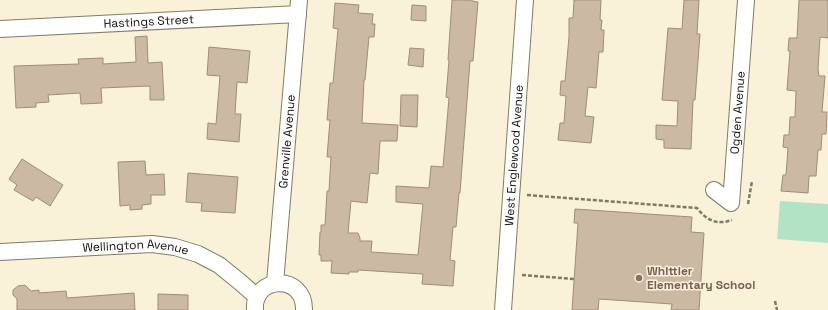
<svg xmlns="http://www.w3.org/2000/svg" width="828" height="310" viewBox="0 0 828 310" font-family="'Space Grotesk',sans-serif">
<rect width="100%" height="100%" fill="#f9f2d8"/>
<path fill="#b1e4c4" d="M 780,201 L 828,204 L 828,243 L 777,239 Z"/>
<path fill="#cbb9a4" stroke="#9e8d79" d="M 452,0 L 472,0 L 472,1 L 478,2 L 473,61 L 470,61 L 460,193 L 459,193 L 456,227 L 453,227 L 450,260 L 455,261 L 453,286 L 422,284 L 423,274 L 358,270 L 358,272 L 349,272 L 349,274 L 331,273 L 332,261 L 321,261 L 321,255 L 319,255 L 320,232 L 321,232 L 321,225 L 325,225 L 327,191 L 329,191 L 331,157 L 327,157 L 330,120 L 327,120 L 330,83 L 333,83 L 338,29 L 333,28 L 335,3 L 359,5 L 358,13 L 373,14 L 372,24 L 375,24 L 374,37 L 369,37 L 365,80 L 364,80 L 362,123 L 398,125 L 397,141 L 380,141 L 378,174 L 370,173 L 367,203 L 351,201 L 348,233 L 358,233 L 360,238 L 360,241 L 372,241 L 371,252 L 418,255 L 423,204 L 396,202 L 396,186 L 429,188 L 431,166 L 443,167 L 449,98 L 446,97 L 449,60 L 448,60 Z
M 574,0 L 601,0 L 600,20 L 602,20 L 601,30 L 604,30 L 603,52 L 599,52 L 596,88 L 588,87 L 585,116 L 594,117 L 591,143 L 558,140 L 560,123 L 564,123 L 566,96 L 560,95 L 561,81 L 565,81 L 569,37 L 569,18 L 573,18 Z
M 684,0 L 699,0 L 697,34 L 700,34 L 695,100 L 693,100 L 691,149 L 664,148 L 664,140 L 656,139 L 656,125 L 677,126 L 678,101 L 662,100 L 668,28 L 682,29 Z
M 799,0 L 828,0 L 828,38 L 820,37 L 818,69 L 819,76 L 825,76 L 822,112 L 827,112 L 826,134 L 822,134 L 821,150 L 818,150 L 816,176 L 809,176 L 808,193 L 781,191 L 783,175 L 786,175 L 788,148 L 783,147 L 784,135 L 789,135 L 790,117 L 795,117 L 796,91 L 787,90 L 790,51 L 788,51 L 789,38 L 797,38 Z
M 412,5 L 426,6 L 426,21 L 411,20 Z
M 147,36 L 148,63 L 162,62 L 164,100 L 150,100 L 150,86 L 101,88 L 102,103 L 81,104 L 80,93 L 48,95 L 49,102 L 36,103 L 36,107 L 16,108 L 14,66 L 79,64 L 78,59 L 103,58 L 103,64 L 136,62 L 135,37 Z
M 209,47 L 250,51 L 247,83 L 237,82 L 235,114 L 241,114 L 239,142 L 207,139 L 208,123 L 216,124 L 220,76 L 207,75 Z
M 410,48 L 424,49 L 423,67 L 408,65 Z
M 401,95 L 418,95 L 417,127 L 400,126 Z
M 22,159 L 63,185 L 50,206 L 36,197 L 33,201 L 14,190 L 17,185 L 9,179 Z
M 145,161 L 146,175 L 164,174 L 165,195 L 151,195 L 151,204 L 142,205 L 142,209 L 130,210 L 130,205 L 120,206 L 118,162 Z
M 188,173 L 238,177 L 235,213 L 201,211 L 202,203 L 186,202 Z
M 575,209 L 692,217 L 691,232 L 704,233 L 699,310 L 671,310 L 672,304 L 599,299 L 598,310 L 572,310 L 578,223 L 574,223 Z
M 25,285 L 31,291 L 39,290 L 39,293 L 66,291 L 67,298 L 134,293 L 135,310 L 17,310 L 17,299 L 13,295 L 13,290 L 18,286 Z
M 158,294 L 188,295 L 188,310 L 158,310 Z"/>
<g fill="none" stroke-linecap="round" stroke-linejoin="round">
<defs>
<g id="minor">
<path id="s1" d="M 0,29 L 298,14"/>
<path id="s2" d="M 714,190 L 731,203 L 746,0"/>
<path id="s3" d="M 0,252 L 152,244 L 175,247 L 198,254 L 219,265 L 240,282 L 257,297"/>
<path id="s4" d="M 275,283 L 299,0"/>
<path d="M 255,310 C 252,276 305,273 304,310"/>
<path id="s5" d="M 503,310 L 525,0"/>
</g>
</defs>
<use href="#minor" stroke="#827c64" stroke-width="18"/>
<path stroke="#7d7867" stroke-width="2.5" stroke-dasharray="4 2" stroke-linecap="butt" d="M 527,195 L 697,208 C 707,221 717,225 732,220
M 748,204 L 752,181
M 522,275 L 574,279
M 775,301 L 777,310"/>
<use href="#minor" stroke="#fff" stroke-width="16"/>
</g>
<circle fill="#8d6e63" stroke="#f9f2d8" stroke-width="1.5" cx="639" cy="278" r="4"/>
<g text-anchor="middle" dominant-baseline="central" stroke-width="3" stroke-linejoin="round" paint-order="stroke">
<g font-size="12" fill="#110e06" stroke="#f9f2d8">
<text stroke="none"><textPath href="#s1" startOffset="149">Hastings Street</textPath></text>
<text stroke="none"><textPath href="#s2" startOffset="112">Ogden Avenue</textPath></text>
<text stroke="none"><textPath href="#s4" startOffset="142">Grenville Avenue</textPath></text>
<text stroke="none"><textPath href="#s5" startOffset="155">West Englewood Avenue</textPath></text>
<text stroke="none"><textPath href="#s3" startOffset="136">Wellington Avenue</textPath></text>
</g>
<g font-size="12" font-weight="bold" fill="#785e54" stroke="#f9f2d8" text-anchor="start">
<text x="647" y="271">Whittier<tspan x="647" dy="14">Elementary School</tspan></text>
</g>
</g>
</svg>
